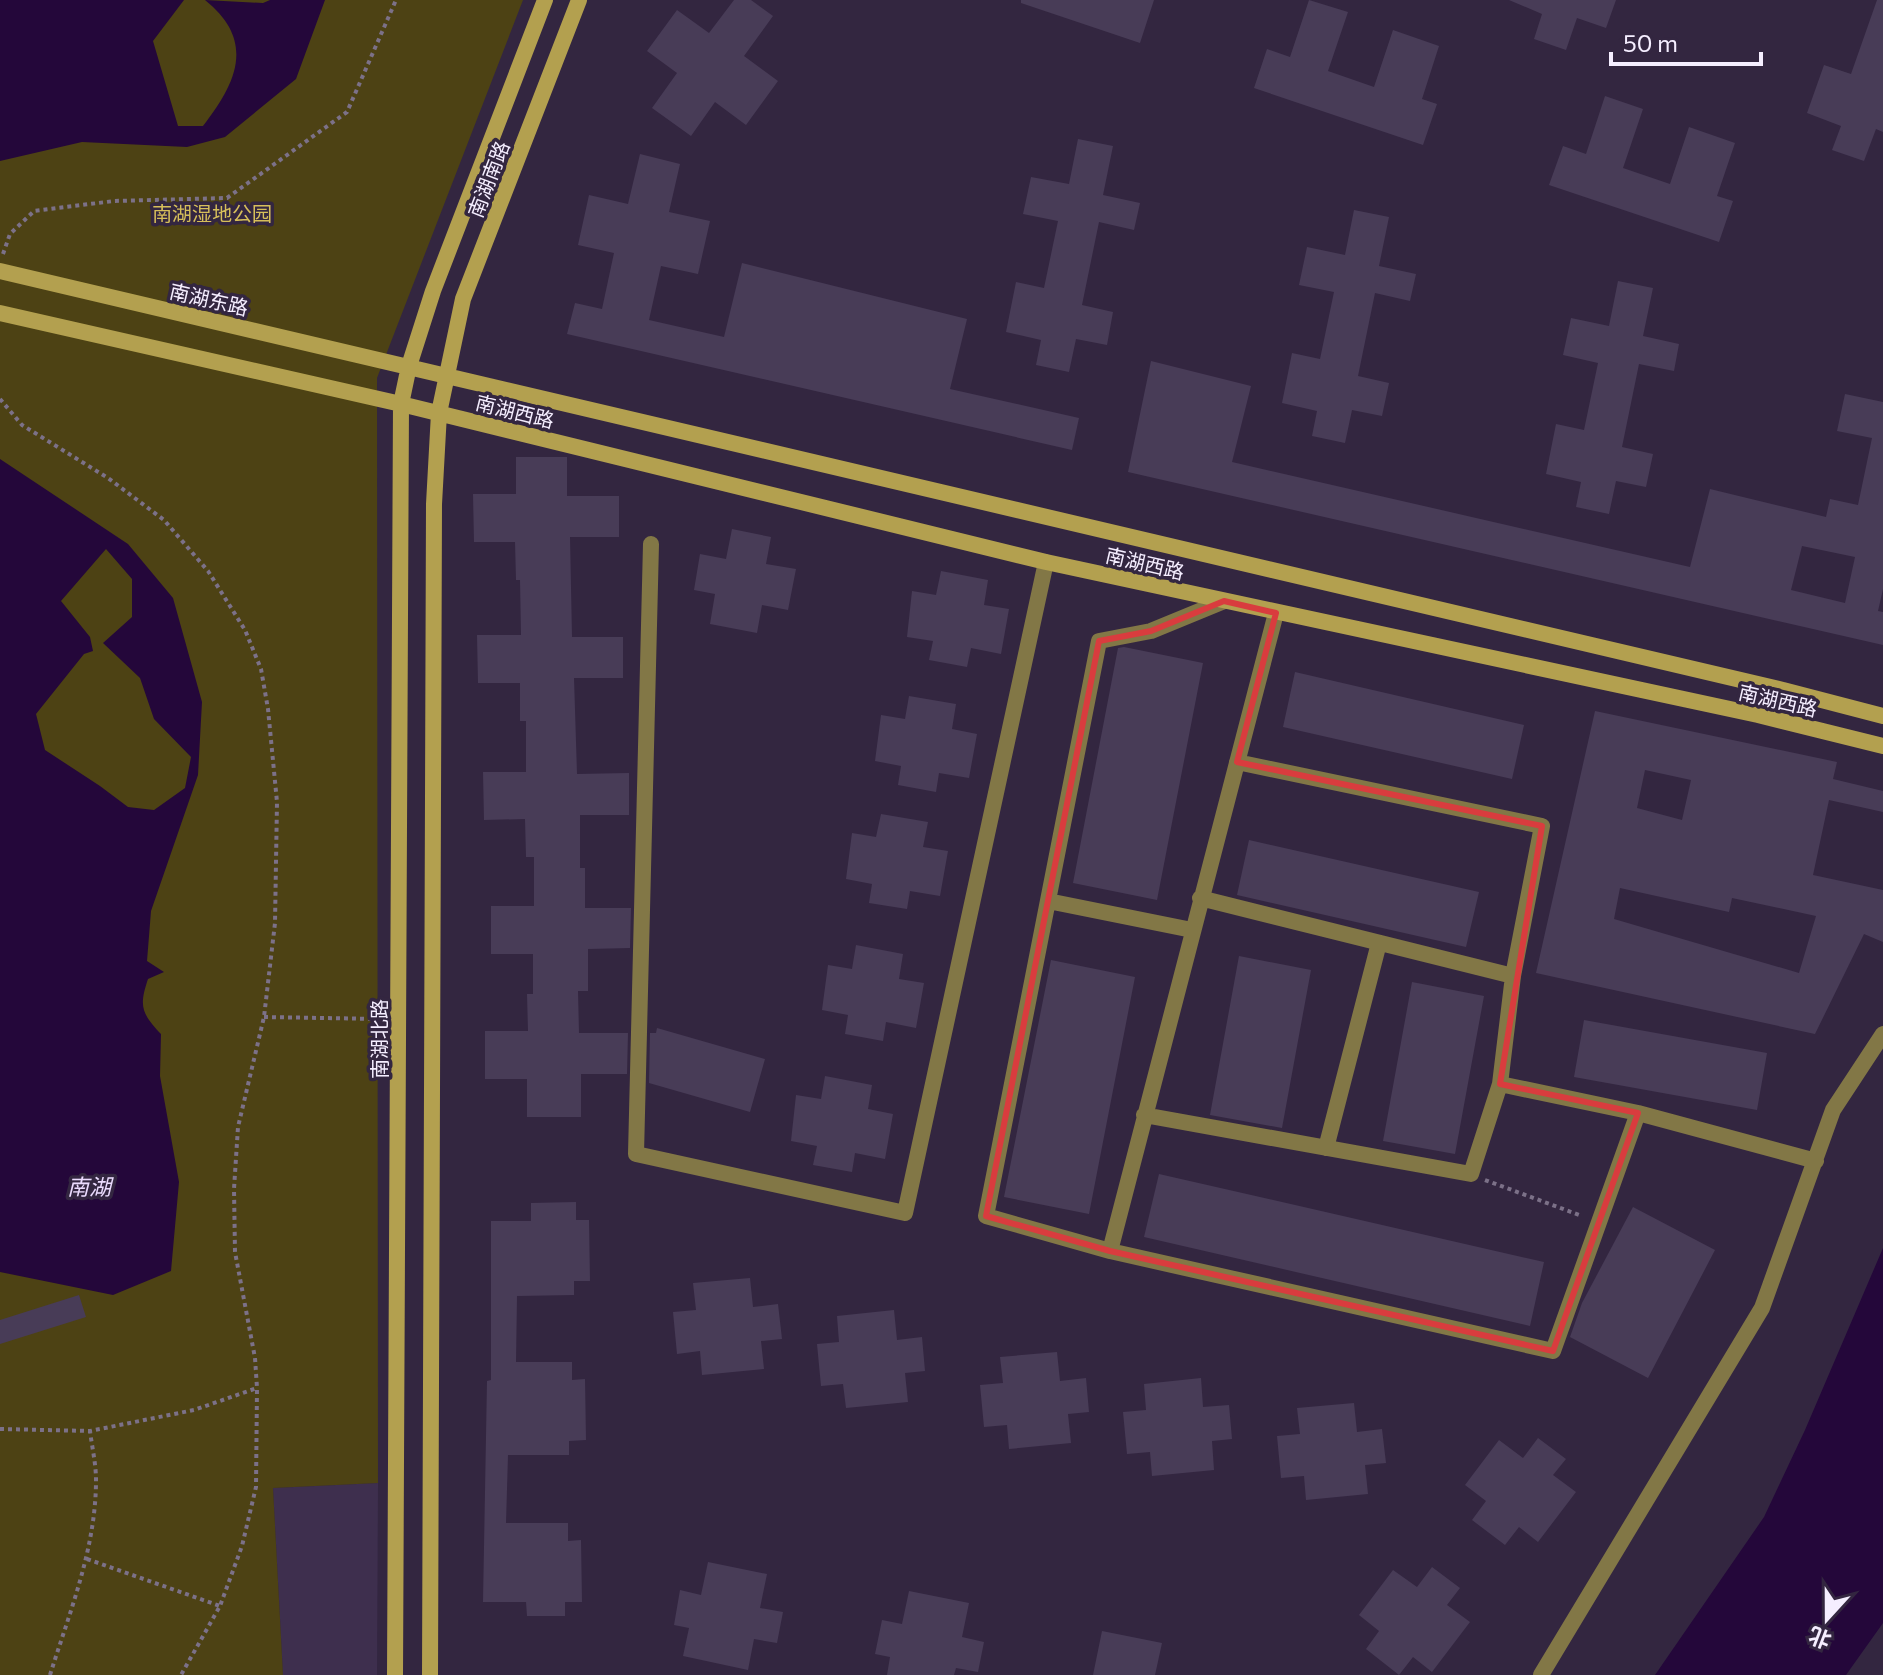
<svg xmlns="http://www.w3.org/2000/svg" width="1883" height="1675" viewBox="0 0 1883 1675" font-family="Commissioner,'Noto Sans SC',sans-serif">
<rect width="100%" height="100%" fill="#332640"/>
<path fill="#3e2f4e" d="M 378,1483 L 377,1675 L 283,1675 L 273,1488 Z"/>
<path fill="#4d4214" d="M 0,0 L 523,0 L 377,378 L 378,1483 L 273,1488 L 283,1675 L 0,1675 Z"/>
<path fill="#24073a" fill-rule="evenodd" d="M 0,0 L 184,0 L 153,41 L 178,126 L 203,126 C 237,82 256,41 205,0 L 263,3 L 270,0 L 325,0 L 296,79 L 225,137 L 187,147 L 82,142 L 0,161 Z
M 0,459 L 128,544 L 173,598 L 202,702 L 198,775 L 151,911 L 147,961 L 164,972 L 148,979 C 139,1006 141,1013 161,1034 L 160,1076 L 179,1182 L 171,1271 L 113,1295 L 0,1272 ZM 106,549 L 132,579 L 132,617 L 103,643 L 140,678 L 154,719 L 191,757 L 185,788 L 154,810 L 128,807 L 100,786 L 45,750 L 36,714 L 84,654 L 93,651 L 90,637 L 61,601 Z
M 1883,1248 L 1883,1623 L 1846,1675 L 1655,1675 L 1764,1517 L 1805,1430 Z"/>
<path fill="#483c57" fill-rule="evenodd" d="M 734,0 L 751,0 L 773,16 L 744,56 L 778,81 L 746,125 L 715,102 L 691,136 L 652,108 L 677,73 L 647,51 L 677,10 L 709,33 Z
M 1021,0 L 1154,0 L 1140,43 L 1021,3 Z
M 1309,0 L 1348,12 L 1328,71 L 1374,87 L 1393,30 L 1439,46 L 1422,99 L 1437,104 L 1423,145 L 1254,88 L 1267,49 L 1290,57 Z
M 1509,0 L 1616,0 L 1606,28 L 1577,18 L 1566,50 L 1534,39 L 1542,14 Z
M 1877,0 L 1883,0 L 1883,132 L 1876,129 L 1864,161 L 1832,150 L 1841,126 L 1807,113 L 1824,65 L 1851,74 Z
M 1605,96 L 1643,109 L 1623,168 L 1670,184 L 1689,127 L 1735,143 L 1717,196 L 1733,201 L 1719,242 L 1549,185 L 1563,146 L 1586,154 Z
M 1078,139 L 1113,146 L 1103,195 L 1140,203 L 1134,230 L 1099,222 L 1082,305 L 1113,312 L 1107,345 L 1076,339 L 1069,372 L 1036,365 L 1041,340 L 1006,332 L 1016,282 L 1044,288 L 1058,221 L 1023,214 L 1031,177 L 1069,184 Z
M 640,154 L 680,164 L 669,212 L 710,221 L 698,274 L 661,266 L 649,320 L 724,337 L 742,263 L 967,319 L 950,389 L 1079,418 L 1072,450 L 567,334 L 575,303 L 602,309 L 614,253 L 578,245 L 589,195 L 628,204 Z
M 1354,210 L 1389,217 L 1379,266 L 1416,274 L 1410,301 L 1375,293 L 1358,376 L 1389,383 L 1382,416 L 1352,410 L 1345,443 L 1312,436 L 1317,411 L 1282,403 L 1292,353 L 1320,359 L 1334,292 L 1299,285 L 1307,247 L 1345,255 Z
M 1618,281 L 1653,288 L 1643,336 L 1679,344 L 1674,371 L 1639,364 L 1622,447 L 1653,454 L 1646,487 L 1616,481 L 1609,514 L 1576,507 L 1581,482 L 1546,474 L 1556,424 L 1584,430 L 1598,363 L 1563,355 L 1571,318 L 1609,326 Z
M 1151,361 L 1251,386 L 1232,462 L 1690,567 L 1710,489 L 1826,517 L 1830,499 L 1858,505 L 1872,438 L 1837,431 L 1845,394 L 1883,402 L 1883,589 L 1878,611 L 1883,612 L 1883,645 L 1128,472 ZM 1802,546 L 1855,557 L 1845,603 L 1791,590 Z
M 516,457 L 567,457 L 567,496 L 619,496 L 619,537 L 570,537 L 572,637 L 623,637 L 623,678 L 574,678 L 577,774 L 629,773 L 629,815 L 580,815 L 580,868 L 585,868 L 585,908 L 631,908 L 630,948 L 588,949 L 588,991 L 578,991 L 579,1033 L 628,1033 L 627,1074 L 581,1074 L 581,1117 L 527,1117 L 527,1079 L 485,1079 L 485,1031 L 528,1031 L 527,994 L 533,994 L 533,954 L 491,954 L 491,906 L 534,906 L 534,857 L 526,857 L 525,819 L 484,820 L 483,772 L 526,772 L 526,721 L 520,721 L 520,683 L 478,683 L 477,635 L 521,635 L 520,580 L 516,580 L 515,542 L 474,542 L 473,494 L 516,494 Z
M 732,529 L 771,537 L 766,564 L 796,569 L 788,610 L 762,605 L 757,633 L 710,624 L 715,594 L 694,590 L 700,554 L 726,559 Z
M 941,571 L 988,580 L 984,605 L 1009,609 L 1001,654 L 971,648 L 967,667 L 929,660 L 933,641 L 907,637 L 912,591 L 936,595 Z
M 1124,647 L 1203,663 L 1157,900 L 1073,883 L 1118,648 Z
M 1295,672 L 1524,725 L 1512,779 L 1283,727 Z
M 909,696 L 956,704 L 952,729 L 977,734 L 969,778 L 939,773 L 936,792 L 898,785 L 901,766 L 875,761 L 881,715 L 905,719 Z
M 1595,711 L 1837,762 L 1833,779 L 1883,791 L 1883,812 L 1829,800 L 1813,875 L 1883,890 L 1883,942 L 1864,934 L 1815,1034 L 1536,973 ZM 1645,770 L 1691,780 L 1682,820 L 1637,808 ZM 1620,888 L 1729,912 L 1732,898 L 1816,916 L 1799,973 L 1614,919 Z
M 881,814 L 928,822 L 923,847 L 948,851 L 940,896 L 910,891 L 907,909 L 869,903 L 872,884 L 846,879 L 852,833 L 876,837 Z
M 1249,840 L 1479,892 L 1466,947 L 1237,895 Z
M 856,945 L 903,954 L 899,979 L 924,983 L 916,1028 L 886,1022 L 883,1041 L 845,1034 L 848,1015 L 822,1010 L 828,965 L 852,969 Z
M 1239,956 L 1311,970 L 1282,1128 L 1210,1115 Z
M 1051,960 L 1135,977 L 1089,1214 L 1004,1197 Z
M 1412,982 L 1484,996 L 1455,1154 L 1383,1141 Z
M 1584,1020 L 1767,1053 L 1757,1110 L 1574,1077 Z
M 657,1028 L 765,1059 L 750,1112 L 649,1083 L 650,1033 L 656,1033 Z
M 825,1076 L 872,1085 L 868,1109 L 893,1114 L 885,1159 L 855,1153 L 852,1172 L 813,1165 L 817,1146 L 791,1141 L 796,1095 L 821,1099 Z
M 1159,1174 L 1544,1262 L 1530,1326 L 1144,1237 Z
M 576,1202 L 576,1220 L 589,1220 L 590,1281 L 574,1281 L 574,1295 L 517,1296 L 516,1362 L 572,1362 L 572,1380 L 585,1379 L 586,1440 L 569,1441 L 569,1455 L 508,1455 L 506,1523 L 568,1523 L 568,1541 L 581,1540 L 582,1602 L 565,1602 L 565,1616 L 527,1616 L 526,1602 L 483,1602 L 487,1381 L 491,1380 L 491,1221 L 531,1221 L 531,1203 Z
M 1633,1207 L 1715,1250 L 1648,1378 L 1570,1337 L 1582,1303 Z
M 750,1278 L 753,1307 L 778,1304 L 782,1339 L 761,1341 L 764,1369 L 702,1375 L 700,1351 L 677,1354 L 673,1312 L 696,1310 L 693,1283 Z
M 79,1295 L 86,1317 L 0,1344 L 0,1320 Z
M 894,1310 L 897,1340 L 922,1337 L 925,1371 L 905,1373 L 908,1402 L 846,1408 L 843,1384 L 821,1386 L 817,1344 L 839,1342 L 837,1316 Z
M 1057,1352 L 1060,1381 L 1086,1378 L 1089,1412 L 1068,1414 L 1071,1443 L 1009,1449 L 1007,1425 L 984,1427 L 980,1385 L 1003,1383 L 1000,1357 Z
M 1201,1378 L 1203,1407 L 1229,1405 L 1232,1439 L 1212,1441 L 1214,1470 L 1152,1476 L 1150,1452 L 1127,1454 L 1123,1412 L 1146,1410 L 1144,1384 Z
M 1354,1403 L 1357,1432 L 1382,1429 L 1386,1463 L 1365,1465 L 1368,1494 L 1306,1500 L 1304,1476 L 1281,1478 L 1277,1436 L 1300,1434 L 1297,1408 Z
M 1538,1438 L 1566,1459 L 1553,1475 L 1576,1492 L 1538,1542 L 1519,1527 L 1505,1545 L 1472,1520 L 1486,1501 L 1465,1485 L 1499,1440 L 1523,1458 Z
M 708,1562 L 767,1574 L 760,1608 L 783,1612 L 777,1643 L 754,1639 L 748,1670 L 683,1656 L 689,1628 L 674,1625 L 680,1590 L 701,1595 Z
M 1432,1567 L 1460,1588 L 1447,1605 L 1470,1622 L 1432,1672 L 1413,1657 L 1399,1675 L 1366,1649 L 1379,1631 L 1359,1615 L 1393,1570 L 1417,1587 Z
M 909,1591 L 969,1603 L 962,1637 L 984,1642 L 978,1672 L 956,1668 L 954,1675 L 887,1675 L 890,1657 L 875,1654 L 882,1620 L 902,1624 Z
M 1102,1631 L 1162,1643 L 1155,1675 L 1093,1675 Z"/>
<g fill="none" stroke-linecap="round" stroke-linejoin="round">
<path stroke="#7c7188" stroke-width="4" stroke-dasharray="4 4" stroke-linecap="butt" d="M 3,254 L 10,234 L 34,211 L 114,201 L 227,198 L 347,112 L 396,0
M 0,399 L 22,425 L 108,478 L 164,520 L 208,571 L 245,630 L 261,669 L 268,709 L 277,802 L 275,923 L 264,1017 L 238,1127 L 234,1189 L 235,1252 L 255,1358 L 257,1388 L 256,1487 L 242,1546 L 220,1606 L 181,1675
M 264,1017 L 381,1019
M 1485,1180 L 1582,1216
M 0,1429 L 90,1431 L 194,1410 L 257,1388
M 87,1559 L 220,1606
M 50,1675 C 70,1611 96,1548 96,1480 C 96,1464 92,1447 90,1431"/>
<path stroke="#827746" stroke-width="16" d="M 651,544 L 636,1154 L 905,1213 L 1046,562
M 1276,613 L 1110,1251 L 1553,1351 L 1638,1113 L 1816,1161
M 1200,898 L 1513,976
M 1048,901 L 1192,930
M 1500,1084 L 1638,1113
M 1144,1115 L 1471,1174 L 1500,1084 L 1513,976 L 1542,826 L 1237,762
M 1326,1148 L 1379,943
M 1110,1251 L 986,1216 L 1099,641 L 1151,631 L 1224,601
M 1541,1675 L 1762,1308 L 1833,1110 L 1883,1034"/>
<path stroke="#b3a04f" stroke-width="16" d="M 0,271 L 1783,690 L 1883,716
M 0,313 L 401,404 L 1046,562 L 1758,715 L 1883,746
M 395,1675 L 401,404 L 409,366 L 433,291 L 545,0
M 430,1675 L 434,504 L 439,413 L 463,299 L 579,0"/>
</g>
<path fill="none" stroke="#d93c3e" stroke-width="6" stroke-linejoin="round" d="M 1224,601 L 1276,613 L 1237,762 L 1542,826 L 1500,1084 L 1638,1113 L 1553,1351 L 1110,1251 L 986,1216 L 1099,641 L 1151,631 Z"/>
<g text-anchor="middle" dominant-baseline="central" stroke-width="7" stroke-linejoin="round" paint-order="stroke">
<g font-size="20" fill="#f5eeff" stroke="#332640">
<text transform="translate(488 179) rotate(-69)">南湖南路</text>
<text transform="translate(209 299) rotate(13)">南湖东路</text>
<text transform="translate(515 411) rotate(14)">南湖西路</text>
<text transform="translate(1145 563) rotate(13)">南湖西路</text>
<text transform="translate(1778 700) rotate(13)">南湖西路</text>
<text transform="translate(379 1039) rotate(-90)">南湖北路</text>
</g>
<g font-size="20" fill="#d6be5a" stroke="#332640">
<text x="212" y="213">南湖湿地公园</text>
</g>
<g font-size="22" font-style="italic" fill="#ebdbfe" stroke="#332640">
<text x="89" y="1186">南湖</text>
</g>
</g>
<g transform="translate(1827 1619) rotate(201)" stroke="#332640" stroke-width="6" paint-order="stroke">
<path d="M0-6L14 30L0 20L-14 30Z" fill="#f5eeff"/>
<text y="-12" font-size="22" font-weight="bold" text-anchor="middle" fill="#f5eeff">北</text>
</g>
<path d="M1611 52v12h150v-12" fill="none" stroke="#f5eeff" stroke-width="4"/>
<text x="1623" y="52" font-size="24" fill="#f5eeff" stroke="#332640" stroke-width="6" paint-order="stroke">50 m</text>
</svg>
